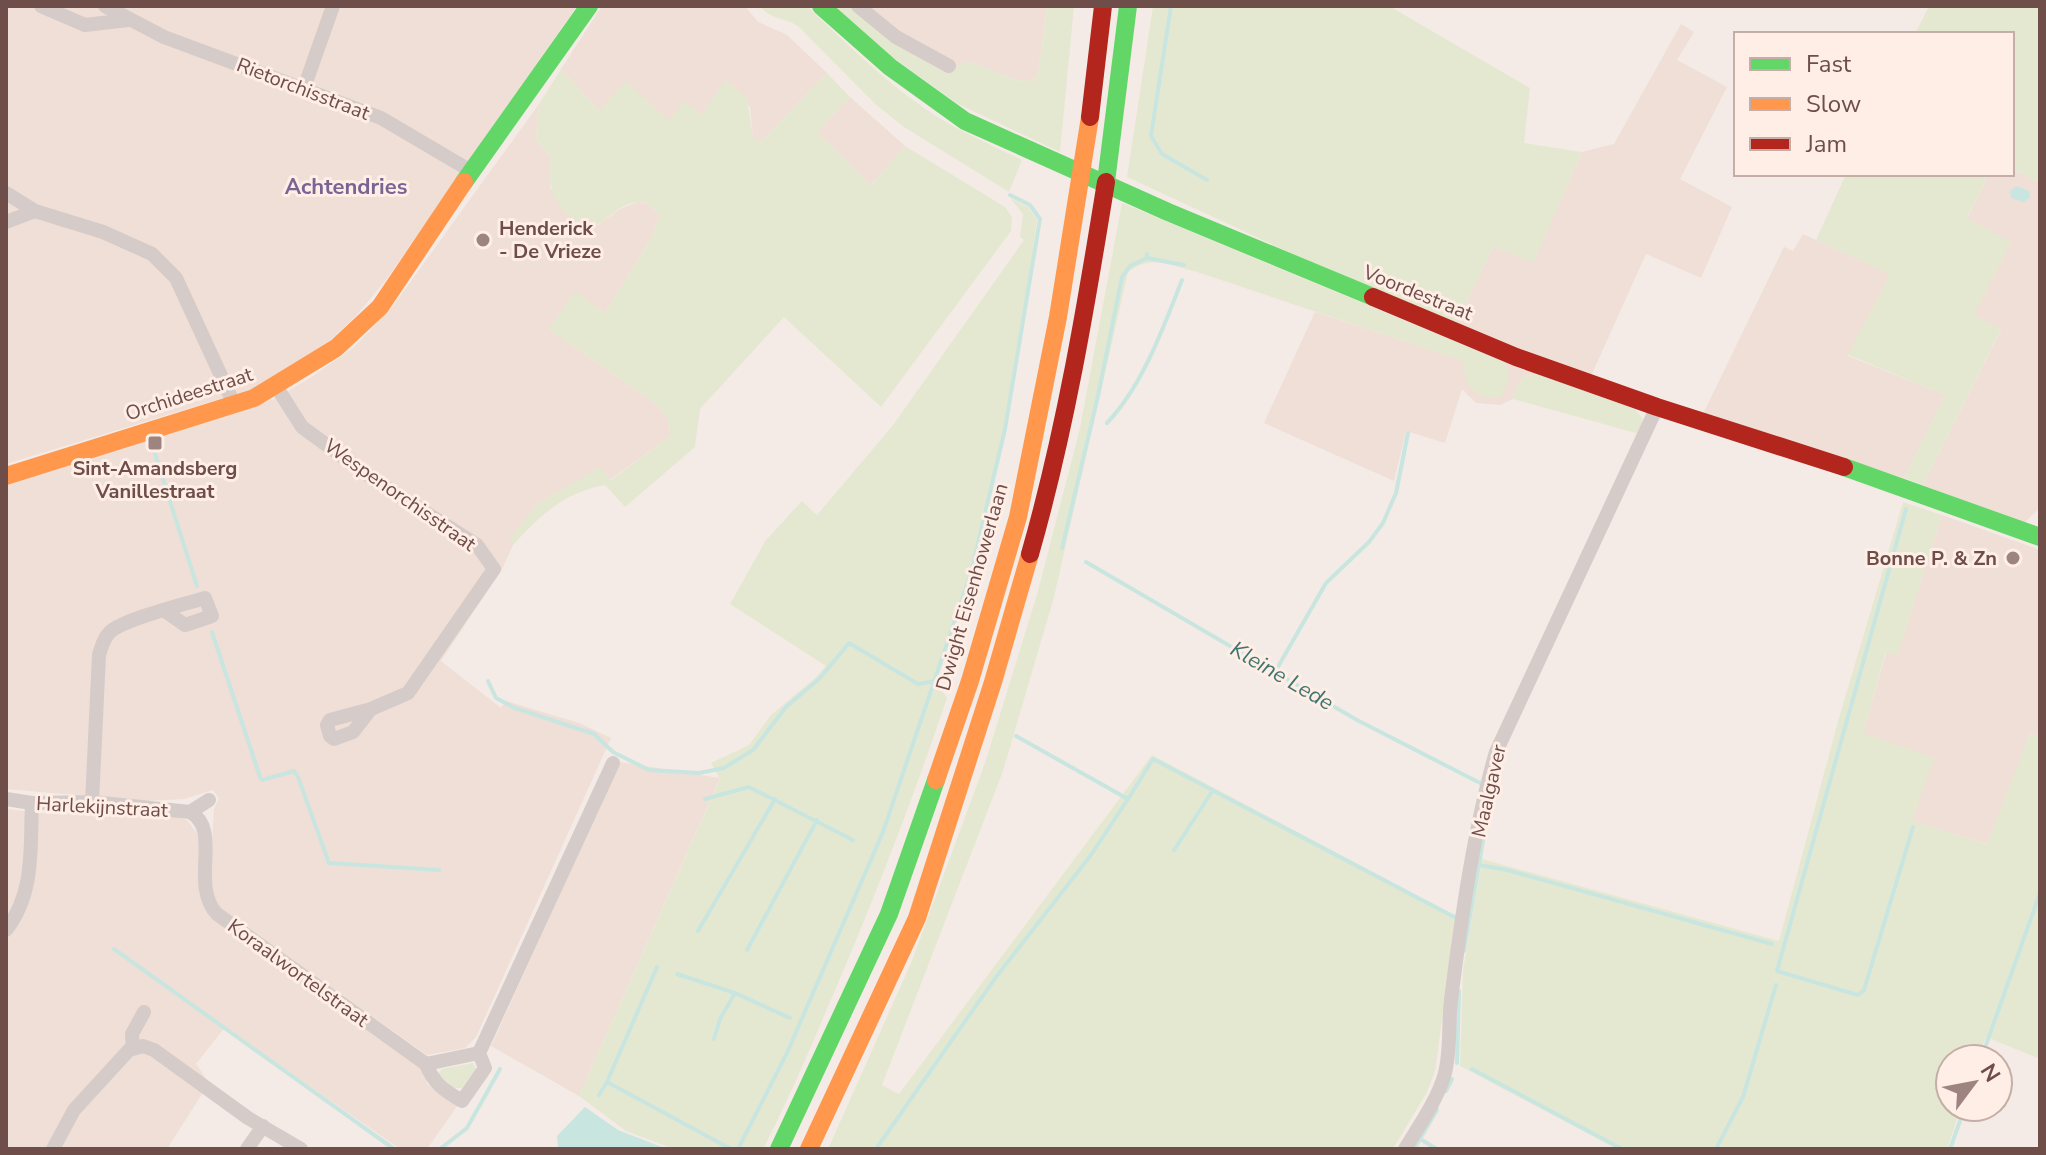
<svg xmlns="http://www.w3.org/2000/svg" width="2046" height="1155" viewBox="0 0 2046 1155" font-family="'Nunito Sans',sans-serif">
<rect width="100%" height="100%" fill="#f4ebe6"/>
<path fill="#efdfd6" d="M 6,6 L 577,6 L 386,280 L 355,317 L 327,343 L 252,389 L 6,464 Z
M 602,6 L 745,6 L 758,22 L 787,35 L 827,73 L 761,142 L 753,139 L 750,107 L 725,81 L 702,115 L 669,121 L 599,111 L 561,69 Z
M 855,6 L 1047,6 L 1038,74 L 1031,81 L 1016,80 L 967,61 L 951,71 Z
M 1681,24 L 1694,32 L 1677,60 L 1727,87 L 1680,179 L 1732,207 L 1701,278 L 1646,254 L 1591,376 L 1456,326 L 1493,246 L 1533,262 L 1582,152 L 1614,144 Z
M 850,97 L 905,146 L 871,185 L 817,132 Z
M 539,104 L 536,139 L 551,158 L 550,188 L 598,225 L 620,209 L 638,202 L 648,204 L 660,216 L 654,233 L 605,313 L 549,329 L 658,406 L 669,420 L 670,436 L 610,480 L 600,468 L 537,504 L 510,540 L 513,545 L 502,569 L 441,661 L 501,708 L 506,701 L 579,723 L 611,738 L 476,1037 L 465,1048 L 427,1055 L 223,911 L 214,898 L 210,882 L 214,809 L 219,798 L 213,790 L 184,799 L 144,801 L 6,789 L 6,482 L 229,415 L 277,398 L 313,376 L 353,348 L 393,306 Z
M 2012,169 L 2040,183 L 2040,508 L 2025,522 L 2016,521 L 1923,485 L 2001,330 L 1974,316 L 1967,219 L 1989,174 L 2012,174 Z
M 1803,234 L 1890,274 L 1848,356 L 1945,395 L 1904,478 L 1703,414 L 1784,247 L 1793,251 Z
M 1315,312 L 1464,361 L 1468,383 L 1504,362 L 1542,376 L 1527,375 L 1518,384 L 1513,399 L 1500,405 L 1476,403 L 1462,389 L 1445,443 L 1406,431 L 1394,481 L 1264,423 Z
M 1942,515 L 2040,550 L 2040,737 L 2030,733 L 1988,844 L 1911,821 L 1863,733 L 1887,650 L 1897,655 Z
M 620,762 L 720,778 L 579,1096 L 491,1046 Z
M 6,809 L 50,814 L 92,813 L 177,817 L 187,820 L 199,836 L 199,891 L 202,903 L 209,914 L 425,1068 L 427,1084 L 458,1105 L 427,1149 L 400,1149 L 225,1027 L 196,1064 L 209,1083 L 167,1149 L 6,1149 Z"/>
<path fill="#e5e8d1" d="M 759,6 L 807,6 C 844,41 881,78 924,108 C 954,129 989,144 1022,160 L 1009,192 L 904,127 L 875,104 L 799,27 C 784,16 774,22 759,6 Z
M 833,6 L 855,6 L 951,70 L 967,61 L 1016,80 L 1031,81 L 1038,74 L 1047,6 L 1074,6 L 1060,152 L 958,104 L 877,46 Z
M 1153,6 L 1389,6 L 1530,88 L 1524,143 L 1582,152 L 1533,263 L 1493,246 L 1456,326 L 1381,295 L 1127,177 Z
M 1929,6 L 2040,6 L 2040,183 L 2012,169 L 2012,34 L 1915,34 Z
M 561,69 L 599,111 L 626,81 L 669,121 L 684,101 L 702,115 L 725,80 L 747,98 L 753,138 L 761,142 L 827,73 L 850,97 L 817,132 L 871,185 L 905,146 L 1005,207 L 1012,217 L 1011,231 L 881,407 L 784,317 L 700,409 L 695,447 L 625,507 L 605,485 C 563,493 541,515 513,545 L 509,540 L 537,504 L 600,467 L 611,480 L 670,436 L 669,420 L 658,406 L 549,329 L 575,291 L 605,313 L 654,233 L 660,216 C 654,210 649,202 640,202 C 605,203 599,251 564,211 C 549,194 549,179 551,158 L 536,139 L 539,104 Z
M 1846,174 L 1989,174 L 1967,218 L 2011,242 L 1974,315 L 2001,329 L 1923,485 L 1904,478 L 1945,395 L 1848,355 L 1890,274 L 1816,240 Z
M 1010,198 L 1028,207 L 1037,219 C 1025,312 1013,407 990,498 C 975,560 955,620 935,680 L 947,698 C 914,796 877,892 836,988 C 813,1042 790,1097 763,1149 L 674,1149 L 626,1131 L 579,1096 L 720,779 L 711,763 L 749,745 L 771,715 L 815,678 L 826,666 L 730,604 L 766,540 L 802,501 L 817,515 L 893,425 L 1024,240 L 1020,237 L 1023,214 Z
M 1122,203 L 1504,362 L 1510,372 L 1504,393 L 1499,398 C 1470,398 1467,387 1463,361 L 1194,271 C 1168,265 1152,254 1128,272 L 1054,597 L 1003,771 L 882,1085 L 899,1094 L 1152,755 L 1456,916 L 1435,1072 L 1427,1092 L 1393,1149 L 828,1149 L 911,963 L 985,763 L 1038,591 L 1080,428 Z
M 1527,375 L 1542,376 L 1635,409 L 1643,419 L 1639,434 L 1513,399 L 1518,384 Z
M 1903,502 L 1942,515 L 1897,656 L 1886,651 L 1863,733 L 1934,758 L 1912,821 L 1987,844 L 2030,733 L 2040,737 L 2040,1059 L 1986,1037 L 1977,1059 L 1950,1059 L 1950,1107 L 1961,1107 L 1947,1149 L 1617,1149 L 1460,1066 L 1463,970 L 1482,859 L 1779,941 L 1837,725 Z
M 473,1063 L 476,1069 L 462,1088 L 454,1088 L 438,1074 L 442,1069 Z"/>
<path fill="#c9e5e0" d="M 2016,186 L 2029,191 L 2030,198 L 2023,202 L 2011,198 L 2010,191 Z
M 585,1107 L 618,1130 L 667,1149 L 558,1149 L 557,1136 Z"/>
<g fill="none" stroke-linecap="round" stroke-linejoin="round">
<path stroke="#c9e5e0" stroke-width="4" d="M 1171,6 L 1151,136 L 1162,154 L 1207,180
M 1147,258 L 1184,265
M 1107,423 C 1143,385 1163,328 1182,280
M 154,451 L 197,586
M 1906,509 L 1777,971 L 1858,995 L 1864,990 L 1913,827
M 1062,548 L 1098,396 L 1122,277 L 1130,266 L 1147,258 L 1147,254
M 1086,562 L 1357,720 L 1482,784
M 212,632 L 260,777 L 262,780 L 294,771 L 298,777 L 329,863 L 439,870
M 1275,672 L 1326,583 L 1369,542 L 1383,523 L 1396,493 L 1408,433
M 488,681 L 496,698 L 515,708 L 594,734 L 613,752 L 649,770 L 699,773 L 724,768 L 753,750 L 786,707 L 820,678 L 849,643 L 918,684 L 935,681
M 1016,736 L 1128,799 L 1153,759 L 1458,919
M 705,799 L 749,787 L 853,840
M 1174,850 L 1213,790
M 1479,865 L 1507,870 L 1772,944
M 698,931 L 775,799
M 114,949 L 394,1149
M 747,950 L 817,820
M 1464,951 L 1489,806
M 677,974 L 735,993 L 790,1018
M 714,1039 L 720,1019 L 735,993
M 1981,1059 L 2040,893
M 1457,1063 L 1459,991
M 1472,1069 L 1622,1149
M 607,1082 L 731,1149
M 1446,1091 L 1452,1079
M 599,1095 L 607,1082 L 657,967
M 1420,1139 L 1437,1149
M 440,1149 L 467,1128 L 500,1069
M 738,1149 L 787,1053 L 883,832 L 971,573 L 1005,429 L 1040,219 L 1030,205 L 1010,195
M 876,1149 L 996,977 L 1091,855 L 1128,799
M 1414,1149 L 1437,1110
M 1716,1149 L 1743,1097 L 1776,985
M 1950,1149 L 1965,1107"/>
<path stroke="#d5cbc9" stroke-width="14" d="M 41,6 L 85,25 L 128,20
M 105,6 L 164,37 L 381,118 L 471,171
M 858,6 L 896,37 L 949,66
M 304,88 L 333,6
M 6,193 L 35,211 L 103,232 L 152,254 L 176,278 L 234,404
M 6,222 L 35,211
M 276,386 L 302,427 L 376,481 L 477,545 L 494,569 L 408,693 L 371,709 L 330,720 L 327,725 L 330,736 L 334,739 L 353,732 L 371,709
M 6,799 L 32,803 L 92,802 L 190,812 C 223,830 189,884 217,914 L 426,1064 L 479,1053 L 613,763
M 92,802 L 99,655 C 102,646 103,639 110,632 C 124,619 185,604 205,598 L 212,616 L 185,625 L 165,611
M 190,812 L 209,800
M 6,930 C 35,893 30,848 32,803
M 133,1048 L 132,1034 L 144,1012
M 426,1064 C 433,1083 445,1091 462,1101 L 485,1068 L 479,1053
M 53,1149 L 74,1110 L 129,1050 L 143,1046 L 154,1050 L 248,1118 L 301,1149
M 247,1149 L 263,1126
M 1405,1149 C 1419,1126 1438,1099 1445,1073 C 1451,1049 1448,1024 1451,1000 C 1461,920 1474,828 1496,752 L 1657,407"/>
<path stroke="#63d668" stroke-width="18" d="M 821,6 L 890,67 L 965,121 L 1168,212 L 1373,297
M 464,182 L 589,6
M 1106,182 L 1128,6
M 1844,467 L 2040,537
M 779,1149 L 889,914 L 936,780"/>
<path stroke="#ff974d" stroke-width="18" d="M 6,476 L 254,398 L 336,348 L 380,307 L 464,182
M 936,780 L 970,681 L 1018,517 L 1058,317 L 1090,117
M 809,1149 L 917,918 L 993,682 L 1030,554"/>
<path stroke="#b3261e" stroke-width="18" d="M 1090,117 L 1103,6
M 1373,297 L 1516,357 L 1657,407 L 1844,467
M 1030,554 C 1065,432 1086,306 1106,182"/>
</g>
<g fill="#9e8480" stroke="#feeee6" stroke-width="3">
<circle cx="483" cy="240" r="8"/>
<rect x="147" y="435" width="16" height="16" rx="4"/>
<circle cx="2013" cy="558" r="8"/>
</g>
<g text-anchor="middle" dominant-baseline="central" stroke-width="6" stroke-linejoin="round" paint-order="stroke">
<g font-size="20" fill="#6f4d49" stroke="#feeee6">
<text transform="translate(303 89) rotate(21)">Rietorchisstraat</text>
<text transform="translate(1418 293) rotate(22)">Voordestraat</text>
<text transform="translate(189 394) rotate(-18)">Orchideestraat</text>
<text transform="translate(400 495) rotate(35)">Wespenorchisstraat</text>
<text transform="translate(972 587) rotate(-74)">Dwight Eisenhowerlaan</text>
<text transform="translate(1489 791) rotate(-77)">Maalgaver</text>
<text transform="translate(102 807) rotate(3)">Harlekijnstraat</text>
<text transform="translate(298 973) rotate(36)">Koraalwortelstraat</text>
</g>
<g font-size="20" font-weight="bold" fill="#6f4d49" stroke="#feeee6" text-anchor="start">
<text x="499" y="228">Henderick<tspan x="499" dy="23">- De Vrieze</tspan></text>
<text x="155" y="468" text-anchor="middle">Sint-Amandsberg<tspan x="155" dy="23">Vanillestraat</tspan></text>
<text x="1997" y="558" text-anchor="end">Bonne P. &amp; Zn</text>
</g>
<g font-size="22" font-weight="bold" fill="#786593" stroke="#feeee6">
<text x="346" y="187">Achtendries</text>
</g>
<g font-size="22" font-style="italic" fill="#3f7570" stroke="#feeee6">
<text transform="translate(1282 676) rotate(30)">Kleine Lede</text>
</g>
</g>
<rect width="2046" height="1155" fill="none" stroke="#6f4d49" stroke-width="16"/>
<rect x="1734" y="32" width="280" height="144" fill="#feeee6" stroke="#c5aea7" stroke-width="2"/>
<rect x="1750" y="58" width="40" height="12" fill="#63d668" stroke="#c5aea7" stroke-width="2"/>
<text x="1806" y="72" font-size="24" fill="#6f4d49">Fast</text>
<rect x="1750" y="98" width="40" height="12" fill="#ff974d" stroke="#c5aea7" stroke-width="2"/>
<text x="1806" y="112" font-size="24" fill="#6f4d49">Slow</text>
<rect x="1750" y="138" width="40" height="12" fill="#b3261e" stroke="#c5aea7" stroke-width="2"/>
<text x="1806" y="152" font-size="24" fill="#6f4d49">Jam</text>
<g transform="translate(1974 1083) rotate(58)"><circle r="38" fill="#feeee6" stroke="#c5aea7" stroke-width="2"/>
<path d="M0-6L14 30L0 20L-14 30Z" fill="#9e8480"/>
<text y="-12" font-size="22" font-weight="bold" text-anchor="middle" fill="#6f4d49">N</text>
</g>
</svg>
